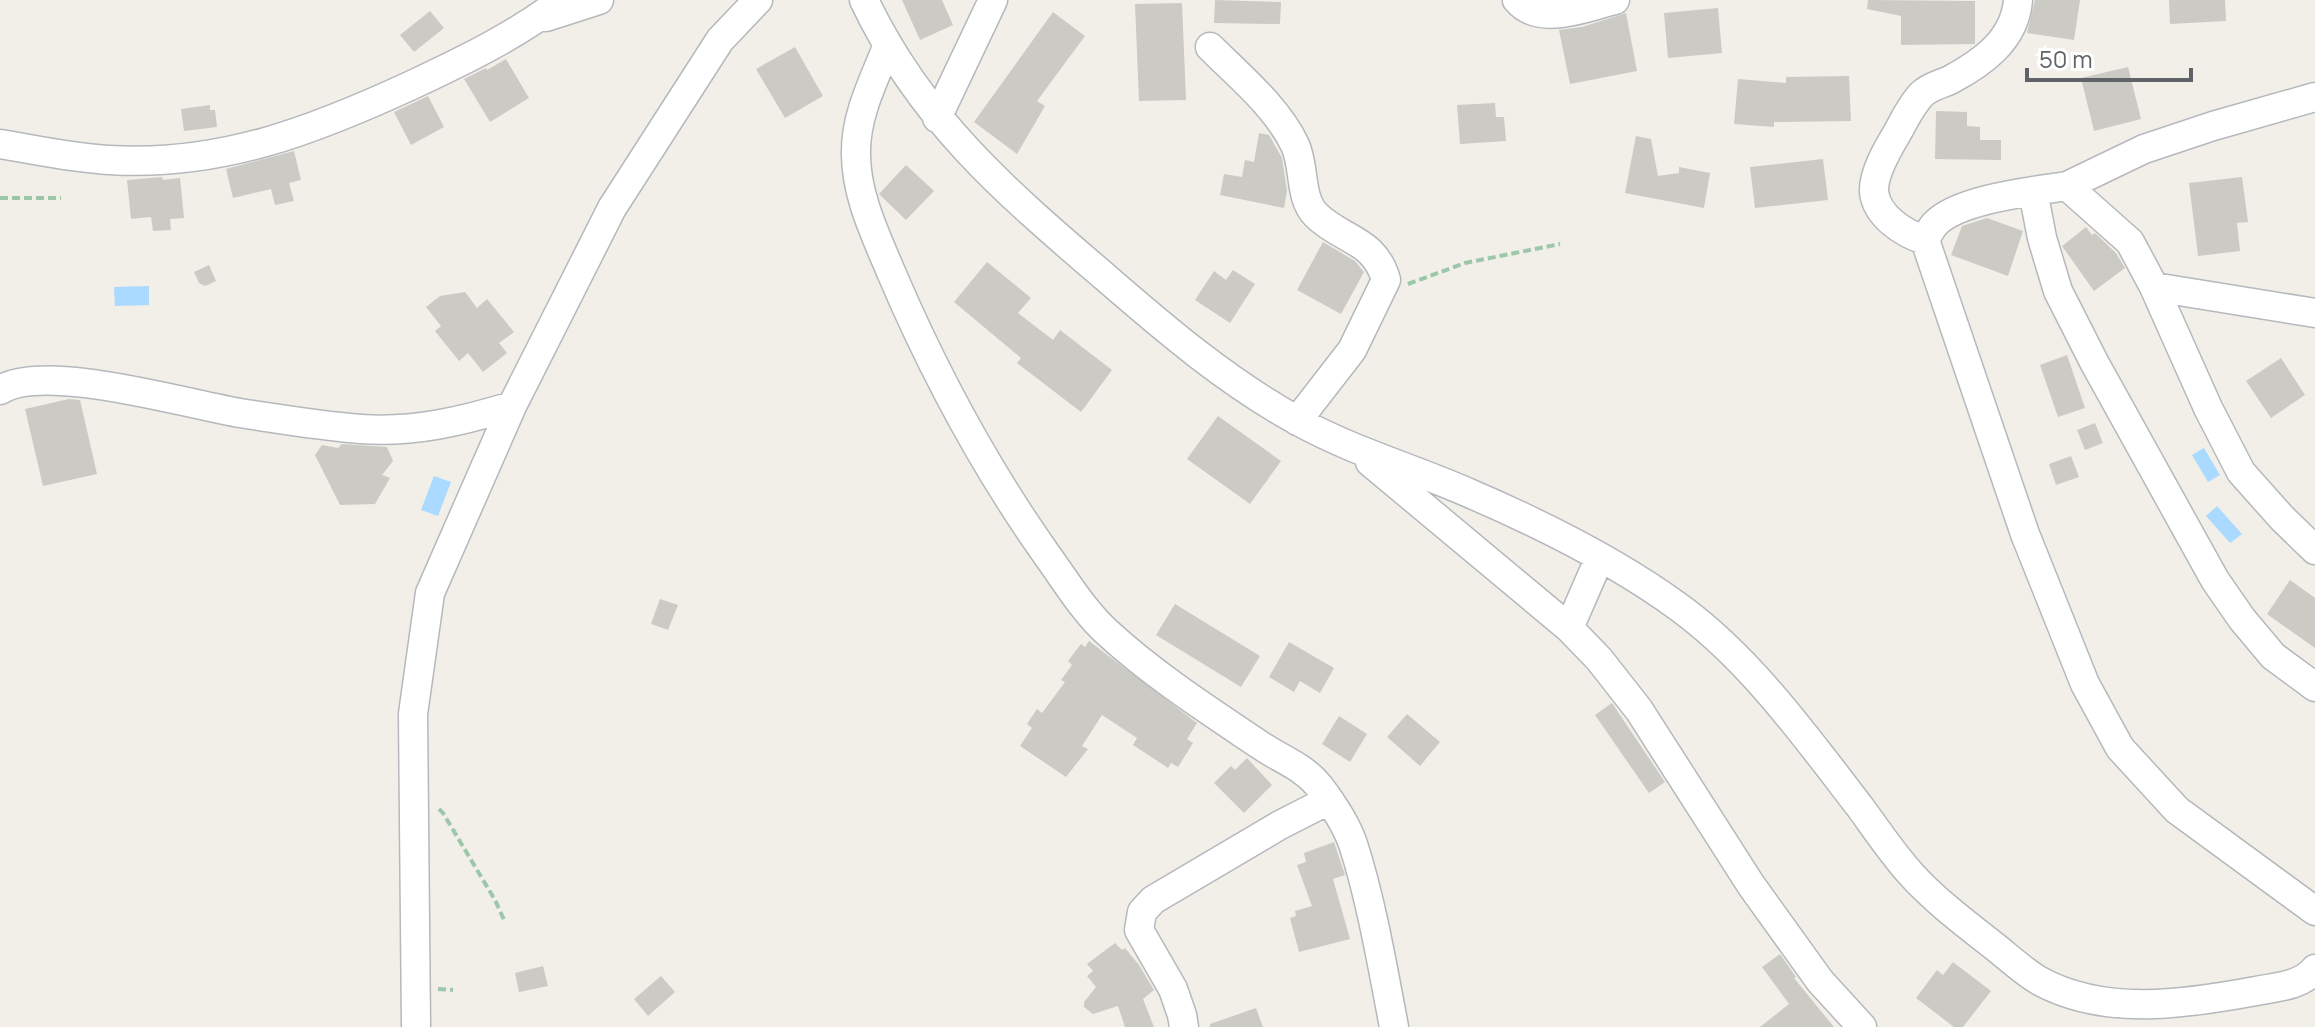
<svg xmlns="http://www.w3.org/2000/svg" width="2315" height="1027" viewBox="0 0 2315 1027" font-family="Manrope,sans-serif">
<rect width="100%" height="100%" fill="#f1efe8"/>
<path fill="#aadaff" d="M 149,286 L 149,305 L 115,306 L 114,287 Z
M 2204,448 L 2220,475 L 2208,482 L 2192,455 Z
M 434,476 L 451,482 L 438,516 L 421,510 Z
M 2217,506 L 2242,534 L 2230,543 L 2206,516 Z"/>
<path fill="#cccac5" d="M 902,0 L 942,0 L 953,25 L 920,40 Z
M 1215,0 L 1281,2 L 1280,24 L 1214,23 Z
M 1868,0 L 1975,1 L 1975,44 L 1901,45 L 1901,16 L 1867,9 Z
M 2035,0 L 2080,0 L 2074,40 L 2027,33 Z
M 2169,0 L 2225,0 L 2226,21 L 2170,24 Z
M 1182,3 L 1186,100 L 1139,101 L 1135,4 Z
M 1718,8 L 1722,53 L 1668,58 L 1664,13 Z
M 430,11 L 444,28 L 414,52 L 400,35 Z
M 1053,12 L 1085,36 L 1037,101 L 1045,106 L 1017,154 L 974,122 Z
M 1626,13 L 1637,71 L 1570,84 L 1559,30 L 1582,27 Z
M 795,47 L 823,96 L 785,118 L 756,69 Z
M 506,59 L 529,98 L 490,122 L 464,79 L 486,68 L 487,70 Z
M 2128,67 L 2141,119 L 2094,131 L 2081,78 Z
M 1849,76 L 1851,121 L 1774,122 L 1774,127 L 1734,124 L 1738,79 L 1786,83 L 1786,77 Z
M 428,96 L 444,127 L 411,145 L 394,112 Z
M 1495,103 L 1496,117 L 1504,117 L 1506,141 L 1460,144 L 1457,105 Z
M 210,105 L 210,110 L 215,110 L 217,127 L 184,131 L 181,109 Z
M 1936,111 L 1967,112 L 1967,126 L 1980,127 L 1980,140 L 2001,140 L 2001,160 L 1935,159 Z
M 1259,133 L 1269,135 L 1282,158 L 1287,191 L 1284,208 L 1220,195 L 1224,174 L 1242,177 L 1245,160 L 1254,162 Z
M 1636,136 L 1651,139 L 1658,176 L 1679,173 L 1679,167 L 1710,173 L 1704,208 L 1625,193 Z
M 294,151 L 301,180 L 289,183 L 294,201 L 275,205 L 271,189 L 233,198 L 226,169 Z
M 1823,159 L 1828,200 L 1755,208 L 1750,167 Z
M 906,165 L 934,191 L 906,220 L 879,194 Z
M 162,177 L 163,180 L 180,178 L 184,218 L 170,219 L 171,230 L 153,231 L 151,217 L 131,219 L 127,180 Z
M 2242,177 L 2248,222 L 2237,223 L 2240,251 L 2198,256 L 2189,183 Z
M 1987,218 L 2023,231 L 2008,276 L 1951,255 L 1962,226 Z
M 2086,227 L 2092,235 L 2095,233 L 2116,253 L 2125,268 L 2094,291 L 2062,246 Z
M 1323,242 L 1355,261 L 1364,272 L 1341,314 L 1297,290 Z
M 987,262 L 1031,298 L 1018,313 L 1053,340 L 1060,330 L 1112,370 L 1081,412 L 1017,363 L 1021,358 L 954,302 Z
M 209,265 L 216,281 L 205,286 L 199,283 L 194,272 Z
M 1233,270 L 1255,284 L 1230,323 L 1195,300 L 1214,271 L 1226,280 Z
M 465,292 L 477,308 L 487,299 L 514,332 L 499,343 L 507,353 L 483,372 L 468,353 L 459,361 L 435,331 L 441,326 L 426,307 L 440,296 Z
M 2067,355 L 2085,408 L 2058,417 L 2040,365 Z
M 2281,358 L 2305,395 L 2271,418 L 2246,381 Z
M 69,399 L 80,400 L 97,474 L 43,486 L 25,409 Z
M 1218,416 L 1281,461 L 1250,504 L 1187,459 Z
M 2095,423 L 2103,443 L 2085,450 L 2077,430 Z
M 342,444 L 387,447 L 393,461 L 382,475 L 390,478 L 375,504 L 340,505 L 315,455 L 322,445 L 338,448 Z
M 2071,456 L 2079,477 L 2056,485 L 2049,464 Z
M 2290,580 L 2315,598 L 2315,648 L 2267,614 Z
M 660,599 L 678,605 L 668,630 L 651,624 Z
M 1175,604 L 1260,656 L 1241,687 L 1156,635 Z
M 1089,641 L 1197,723 L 1187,739 L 1193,743 L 1178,767 L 1171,763 L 1168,768 L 1133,745 L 1137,738 L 1102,715 L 1082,746 L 1088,749 L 1066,777 L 1020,746 L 1032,728 L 1027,724 L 1037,709 L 1042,713 L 1065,682 L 1061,680 L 1072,665 L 1068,661 L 1081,644 L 1085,647 Z
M 1289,642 L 1334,668 L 1320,693 L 1300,681 L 1294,692 L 1269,677 Z
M 1612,703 L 1665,782 L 1649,793 L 1595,715 Z
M 1407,714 L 1440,742 L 1420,766 L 1387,737 Z
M 1339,716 L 1367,734 L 1350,762 L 1322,744 Z
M 1247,758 L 1272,785 L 1244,813 L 1214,783 L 1231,766 L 1235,770 Z
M 1334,842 L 1345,875 L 1333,879 L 1350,939 L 1299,952 L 1290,918 L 1296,916 L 1295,911 L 1312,906 L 1297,865 L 1306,862 L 1304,853 Z
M 1115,943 L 1122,950 L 1125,948 L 1139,965 L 1154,990 L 1143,999 L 1154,1027 L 1125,1027 L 1118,1006 L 1093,1014 L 1084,1007 L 1084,1002 L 1096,987 L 1087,976 L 1093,971 L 1087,964 Z
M 1780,954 L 1796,977 L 1794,978 L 1834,1027 L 1760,1027 L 1789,1004 L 1762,967 Z
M 1953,962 L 1991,991 L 1963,1027 L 1954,1027 L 1916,998 L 1937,970 L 1943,975 Z
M 543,966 L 548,986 L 519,992 L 515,973 Z
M 661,976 L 675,992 L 648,1016 L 634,999 Z
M 1256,1008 L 1263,1027 L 1210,1027 L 1210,1024 Z"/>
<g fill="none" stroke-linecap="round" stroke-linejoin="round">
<defs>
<path id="minor" d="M 864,0 C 921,120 1006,192 1105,277 C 1165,329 1227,382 1298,421 C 1352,451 1412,468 1469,493 C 1541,524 1616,561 1680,608 C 1751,660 1806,737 1860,807 C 1876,829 1892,853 1910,873 C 1934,900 1966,924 1994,946 C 2008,957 2023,971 2038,980 C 2104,1017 2186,1004 2256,991 C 2277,987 2301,986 2315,969
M 1517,0 C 1540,27 1586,7 1615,0
M 546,17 L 599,0
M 887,47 C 874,80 856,114 856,151 C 855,193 875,234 891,272 C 934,373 985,468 1049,558 C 1067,583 1085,613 1109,634 C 1155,676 1208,710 1260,745 C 1280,759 1303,766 1319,786 C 1332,803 1346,824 1353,844 C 1371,899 1383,969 1394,1027
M 1210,47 C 1239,76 1277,107 1295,145 C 1305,166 1299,198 1316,215 C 1341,240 1375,239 1386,280 L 1352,350 L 1297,421
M 937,118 L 993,0
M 0,144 C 36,150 73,158 109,160 C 220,167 315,130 414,84 C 465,60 517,35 562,0
M 2067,186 L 2144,149 L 2213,126 L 2315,97
M 2033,191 L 2042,238 L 2058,291 L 2094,362 L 2215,580 L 2242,619 L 2273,656 L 2315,687
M 1925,240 C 1905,234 1877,217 1874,192 C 1873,174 1887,150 1896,135 C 1904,121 1911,105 1922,94 C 1929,87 1941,84 1950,80 C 1982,63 2015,40 2018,0
M 2154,287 L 2315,313
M 0,390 C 45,362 186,404 240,413 C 280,419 321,426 361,429 C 413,433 463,421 512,406
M 1370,462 L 1569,628 L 1599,659 L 1639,710 L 1751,885 L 1820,981 L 1862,1027
M 2315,550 L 2282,518 L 2241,472 L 2208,408 L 2154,287 L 2130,242 L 2067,186 C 2034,191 1958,199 1935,224 C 1931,228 1928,235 1925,240 L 2025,534 L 2085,684 L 2120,748 L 2177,810 L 2315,911
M 1569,628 L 1600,557
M 416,1027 L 413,714 L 430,593 L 512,406 L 612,208 L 720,40 L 758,0
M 1184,1027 L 1182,1015 L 1173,989 L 1139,930 L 1142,912 L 1153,900 L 1280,825 L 1329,800"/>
</defs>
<use href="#minor" stroke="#b5b8bc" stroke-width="31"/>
<path stroke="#9cc7a9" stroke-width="4" stroke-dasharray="8 4" stroke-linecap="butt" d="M 0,198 L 61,198
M 1408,284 L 1465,263 L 1560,244
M 439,809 L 443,813 L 495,900 L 505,922
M 438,989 L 453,990"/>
<use href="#minor" stroke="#fff" stroke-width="28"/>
</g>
<path d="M2027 68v12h164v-12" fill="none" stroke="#5f6368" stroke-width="4"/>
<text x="2039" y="68" font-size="24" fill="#5f6368" stroke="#ffffff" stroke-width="6" paint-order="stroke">50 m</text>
</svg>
